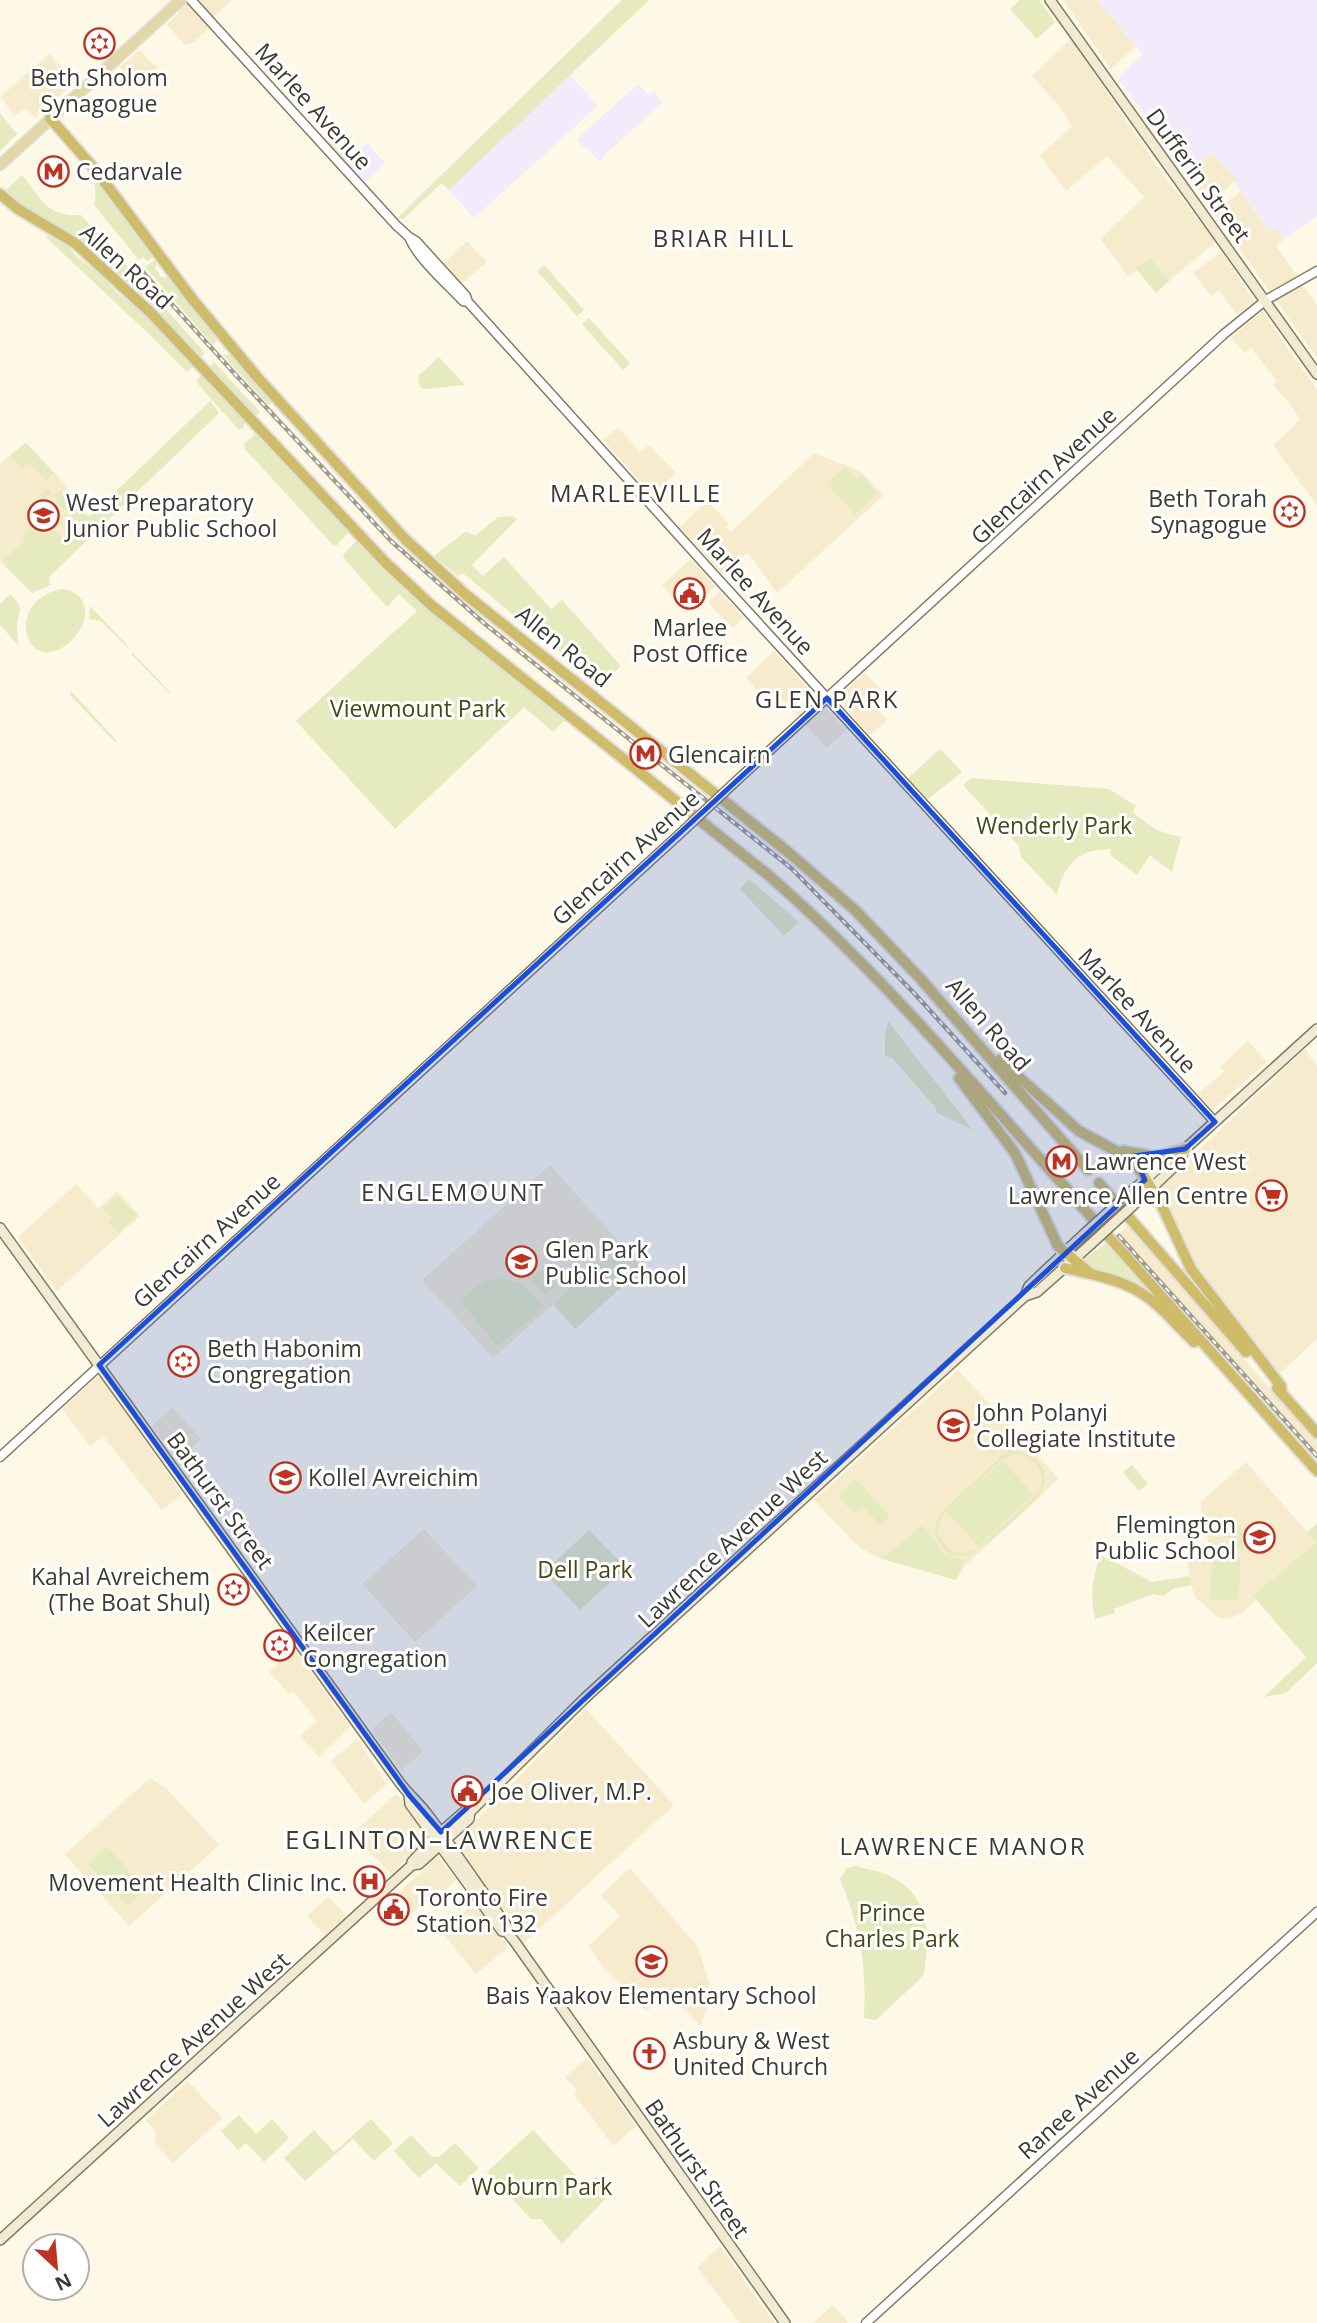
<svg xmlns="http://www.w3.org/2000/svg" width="1317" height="2323" viewBox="0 0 1317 2323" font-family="'Open Sans',sans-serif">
<rect width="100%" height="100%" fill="#fef8e6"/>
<path fill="#f6eccd" d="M 168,0 L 232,0 L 215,15 L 209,28 L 193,43 L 185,45 L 166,24 L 179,13 Z
M 1063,0 L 1097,0 L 1136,46 L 1111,69 Z
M 1071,39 L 1166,179 L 1216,242 L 1170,280 L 1150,258 L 1129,277 L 1100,239 L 1144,197 L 1107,156 L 1066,191 L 1040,156 L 1072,126 L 1058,105 L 1032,76 Z
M 139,50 L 158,68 L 138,86 L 120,67 Z
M 49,54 L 74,81 L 73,84 L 35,118 L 25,108 L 15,116 L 0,97 Z
M 333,135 L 353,156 L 346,162 L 328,143 L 329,139 Z
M 1212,153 L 1237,179 L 1209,204 L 1188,175 Z
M 1240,191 L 1269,230 L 1275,228 L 1284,239 L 1276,246 L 1317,305 L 1317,358 L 1215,214 Z
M 467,241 L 487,262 L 460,285 L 443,264 Z
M 1222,252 L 1254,301 L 1237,315 L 1219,290 L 1211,296 L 1193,272 Z
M 1262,311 L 1317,390 L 1317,506 L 1273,445 L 1300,420 L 1291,405 L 1273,385 L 1277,381 L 1251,348 L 1245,353 L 1231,338 Z
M 618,427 L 640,452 L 649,445 L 676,473 L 652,495 L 603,440 Z
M 26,443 L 68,487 L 66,491 L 89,517 L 21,583 L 0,561 L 0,464 Z
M 814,453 L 860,471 L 884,495 L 777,593 L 748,553 L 722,574 L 680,527 L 705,503 L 710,503 L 729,524 L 726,527 L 731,532 Z
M 691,559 L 715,586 L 686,613 L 662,585 Z
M 720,592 L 744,618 L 733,628 L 708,602 Z
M 774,651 L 846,730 L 827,748 L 777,695 L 769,702 L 746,678 Z
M 865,673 L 886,695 L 875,706 L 887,720 L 870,735 L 837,699 Z
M 1248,1041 L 1267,1062 L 1212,1110 L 1198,1094 L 1224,1072 L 1220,1067 Z
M 1305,1049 L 1317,1066 L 1317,1339 L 1278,1375 L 1201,1275 L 1184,1245 L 1157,1190 Z
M 550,1165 L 621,1244 L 493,1358 L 422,1280 Z
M 76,1184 L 98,1208 L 117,1191 L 140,1216 L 57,1291 L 18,1237 Z
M 1127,1226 L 1317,1442 L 1317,1459 L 1117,1235 Z
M 958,1370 L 1059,1479 L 966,1565 L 956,1580 L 879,1558 L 860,1548 L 814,1500 Z
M 100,1377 L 182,1494 L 162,1510 L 103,1436 L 90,1446 L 62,1409 L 96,1378 Z
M 172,1407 L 201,1439 L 191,1449 L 206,1466 L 190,1479 L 152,1426 Z
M 1246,1462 L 1316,1542 L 1254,1596 L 1256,1600 L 1243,1613 L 1228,1619 L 1217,1617 L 1194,1596 L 1187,1561 L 1211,1556 L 1200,1502 Z
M 424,1529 L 477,1586 L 415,1642 L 362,1584 Z
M 294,1649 L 350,1727 L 319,1757 L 300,1736 L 317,1721 L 293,1691 L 289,1694 L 269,1672 Z
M 586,1709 L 674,1805 L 523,1944 L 454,1843 Z
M 391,1712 L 423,1751 L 402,1771 L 371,1730 Z
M 357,1739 L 387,1784 L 364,1804 L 331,1761 Z
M 150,1778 L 166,1788 L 219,1845 L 129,1926 L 65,1854 Z
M 395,1795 L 398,1795 L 427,1834 L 427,1840 L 391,1874 L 352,1834 Z
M 438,1857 L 457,1880 L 443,1891 L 440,1889 L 411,1914 L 395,1896 Z
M 630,1868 L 698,1947 L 709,1982 L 707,2008 L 700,2026 L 668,1992 L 647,2011 L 604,1968 L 588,1946 L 620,1916 L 601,1895 Z
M 328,1897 L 346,1916 L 325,1935 L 307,1916 Z
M 476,1902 L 508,1947 L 476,1974 L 441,1931 Z
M 587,2058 L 636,2126 L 613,2146 L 594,2120 L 574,2095 L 577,2091 L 565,2077 Z
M 188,2081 L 222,2118 L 173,2163 L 155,2144 L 155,2131 L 146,2120 Z
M 720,2246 L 752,2292 L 775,2323 L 740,2323 L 697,2268 Z
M 833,2305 L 849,2323 L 813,2323 Z"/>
<path fill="#f2ebfc" d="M 1097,0 L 1317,0 L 1317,216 L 1284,239 L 1275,228 L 1270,231 L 1234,182 L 1237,179 L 1212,153 L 1188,175 L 1118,78 L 1143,54 Z
M 569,74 L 598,106 L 474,218 L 449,190 Z
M 638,84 L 648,95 L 654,91 L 663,102 L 603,156 L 604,158 L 600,162 L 586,146 L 584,148 L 577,139 Z
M 367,143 L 385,163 L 365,182 L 346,162 Z"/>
<path fill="#e5eabf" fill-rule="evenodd" d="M 622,0 L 649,0 L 449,190 L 442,183 L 403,219 L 397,218 Z
M 1020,0 L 1039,0 L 1055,22 L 1037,39 L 1010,9 Z
M 0,113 L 17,134 L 0,151 Z
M 69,146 L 92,173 L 153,257 L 147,262 L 143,257 L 139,260 L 94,205 C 101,178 83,166 67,147 Z
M 22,175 C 42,198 45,217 81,215 L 129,268 L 119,277 L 66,233 L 4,192 Z
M 47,235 L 68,246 L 78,258 L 100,274 L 116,292 L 151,320 L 193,366 L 187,372 L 153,338 L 47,238 Z
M 1150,258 L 1170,280 L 1156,293 L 1136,269 Z
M 155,260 L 157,265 L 155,268 L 161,277 L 169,278 L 217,340 L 213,345 L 141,262 L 146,266 Z
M 544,265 L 584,310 L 577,316 L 537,271 Z
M 131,270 L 205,353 L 201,358 L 121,279 Z
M 589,318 L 630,363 L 623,370 L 582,324 Z
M 222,354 L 231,355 L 272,402 L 268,405 Z
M 439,357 L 465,385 L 424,389 L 420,387 L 418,376 Z
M 214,362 L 260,412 L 256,416 L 209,367 Z
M 201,375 L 244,422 L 244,427 L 239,430 L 196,382 Z
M 210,401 L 219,413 L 49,577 L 50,585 L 32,593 L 6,567 L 9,565 L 3,560 L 23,542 L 24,533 L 39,520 L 47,534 L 54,530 L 64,541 L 82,523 L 78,521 L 72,522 L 69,520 L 75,512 L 81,514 L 84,512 L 89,517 Z
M 255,434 L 350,531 L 336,546 L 332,544 L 245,449 L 244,444 Z
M 26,443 L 54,473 L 46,481 L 29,463 L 23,468 L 10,455 Z
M 845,467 L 856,479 L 861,474 L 877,493 L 855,515 L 827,483 Z
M 47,488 L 51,493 L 40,503 L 43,507 L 31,518 L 25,512 Z
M 60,490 L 72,503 L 66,510 L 61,508 L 54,495 Z
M 512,516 L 517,519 L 472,565 L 483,576 L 504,557 L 551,609 L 562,600 L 621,666 L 602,684 L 530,629 L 463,573 L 458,576 L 434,556 L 466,531 L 475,536 L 498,517 Z
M 357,540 L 407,592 L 550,708 L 566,719 L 553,732 L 524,707 L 395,829 L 296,721 L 417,611 L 399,594 L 387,607 L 345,560 L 343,555 Z
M 61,589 C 72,590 82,595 85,608 C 87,618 81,630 74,638 C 28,685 0,602 61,589 Z
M 10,594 C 26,609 18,609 17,627 C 17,633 18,639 18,645 L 0,625 L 0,604 Z
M 90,606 L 127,645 L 128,648 L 101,621 L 89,619 Z
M 132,652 L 170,692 L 170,694 L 132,655 Z
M 71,691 L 116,740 L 116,743 L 70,695 Z
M 940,749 L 962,772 L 927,800 L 907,779 Z
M 971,778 L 1109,789 L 1136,806 L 1133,812 C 1149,826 1159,833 1181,837 L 1172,872 L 1150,855 L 1137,875 L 1110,855 L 1111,849 C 1078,849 1064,864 1057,895 L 1021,857 L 1019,846 L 963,785 Z
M 749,879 L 799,922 L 784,936 L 740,889 Z
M 888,1021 L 973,1130 L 937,1113 L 935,1107 L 892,1058 L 885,1056 L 885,1037 Z
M 117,1195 L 137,1215 L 118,1233 L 108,1222 L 112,1218 L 103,1208 Z
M 1108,1242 L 1153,1292 L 1149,1294 L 1085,1267 L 1080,1261 Z
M 621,1244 L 643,1268 L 575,1329 L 553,1304 Z
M 542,1269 L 557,1285 L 546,1295 L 531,1279 Z
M 501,1279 L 520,1283 L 545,1307 L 499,1345 L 495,1344 L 460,1300 L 484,1281 Z
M 1019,1440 L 1021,1442 L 1012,1452 C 1035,1452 1055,1470 1040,1494 C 1033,1505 978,1554 966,1556 C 955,1558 945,1553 939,1543 C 932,1533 935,1522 940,1513 ZM 1016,1454 L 1029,1458 L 1037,1465 L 1042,1478 L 1041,1486 L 1034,1497 L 977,1549 L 965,1553 L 951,1551 L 939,1536 L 938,1529 L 942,1516 L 1002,1460 Z
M 1003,1461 L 1034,1495 L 978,1546 L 947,1512 Z
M 1132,1465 L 1148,1484 L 1139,1491 L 1123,1472 Z
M 856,1479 L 890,1516 L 880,1525 L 863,1507 L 853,1513 L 838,1496 Z
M 1237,1524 L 1246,1534 L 1245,1548 L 1235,1550 L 1225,1531 Z
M 1317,1524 L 1317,1663 L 1286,1693 L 1264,1697 L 1306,1657 L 1253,1596 L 1315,1543 L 1307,1532 Z
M 923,1525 L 943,1554 L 965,1560 L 956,1580 L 882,1559 Z
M 589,1530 L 626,1568 L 580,1610 L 544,1572 Z
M 1101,1555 L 1152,1582 L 1190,1576 L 1192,1585 L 1173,1589 L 1163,1596 L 1153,1594 L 1114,1609 L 1115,1613 L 1095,1619 C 1090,1595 1092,1577 1101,1555 Z
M 1213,1555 L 1241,1557 L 1238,1601 L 1210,1599 Z
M 107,1846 L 146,1889 L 127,1906 L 88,1864 Z
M 856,1866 C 869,1870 886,1872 897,1880 C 932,1902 929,1938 924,1973 L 919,1980 L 876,2020 L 864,2018 C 867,1965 860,1928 840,1879 L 847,1868 Z
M 702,1981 L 706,1993 L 697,2005 L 687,1992 Z
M 239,2115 L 256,2134 L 272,2119 L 289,2138 L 264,2162 L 246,2143 L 238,2150 L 221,2131 Z
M 371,2119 L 393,2143 L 374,2161 L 353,2139 L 305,2181 L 284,2158 L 314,2130 L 334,2152 Z
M 533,2130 L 576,2176 L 575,2182 L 581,2189 L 596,2177 L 612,2192 L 562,2244 L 541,2219 L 531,2219 L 487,2172 Z
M 411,2135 L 431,2156 L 439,2157 L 455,2143 L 479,2168 L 460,2186 L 436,2163 L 419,2178 L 394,2151 Z"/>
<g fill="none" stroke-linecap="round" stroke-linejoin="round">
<defs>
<path id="tertiary" d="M 191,0 L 396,225 L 409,237 L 416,241 L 466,296 L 468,302
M 409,237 C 418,259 446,283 463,301 L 468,302 L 718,579 L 1215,1122
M 733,784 L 1224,334 L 1266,300 L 1317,271
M 0,1457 L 684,830
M 866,2323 L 1317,1912"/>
<path id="secondary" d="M 1050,0 L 1317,374
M 1124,1198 L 1172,1156 L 1185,1149 L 1317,1029
M 1141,1198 L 1178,1163 L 1184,1151
M 0,1228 L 400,1783 C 409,1795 419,1803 428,1815 C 456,1852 481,1890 508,1928 L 507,1932
M 1025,1296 L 1037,1292 L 1091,1244
M 409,1795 L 410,1804 L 502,1931 L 507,1932 L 515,1942 L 785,2323
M 412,1865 L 419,1864 L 469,1819 L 470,1812 L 585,1698 L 1025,1296 L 1029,1286 L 1083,1235
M 0,2240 L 412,1865 L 412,1862 L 434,1838 L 465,1811 L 470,1812"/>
<path id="primary" d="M 0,165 L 181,0"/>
<path id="motorway" d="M 50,118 L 97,172 L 193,300 L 258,378 L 406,540 L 465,594 L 788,852 L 855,910 L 918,976 L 1088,1170
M 0,194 L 18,209 L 75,243 L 151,313 L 385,562 L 431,605 L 767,874 C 877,969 970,1081 1067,1189
M 1000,1060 L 1079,1131 L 1129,1158 L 1138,1167 L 1161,1204 L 1191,1269 L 1281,1386 L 1281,1393
M 959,1078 L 1015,1153 L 1058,1246 L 1091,1274
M 1123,1151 L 1157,1157 L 1185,1149
M 1099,1183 L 1246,1352
M 1076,1200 L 1317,1471
M 1065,1268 C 1089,1274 1116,1278 1138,1291 C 1159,1303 1176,1325 1194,1342
M 1277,1388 L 1317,1433"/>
</defs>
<use href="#tertiary" stroke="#827b66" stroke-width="11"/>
<use href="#secondary" stroke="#827b66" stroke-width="12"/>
<use href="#primary" stroke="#e0dfde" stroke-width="13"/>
<use href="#motorway" stroke="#e0dfde" stroke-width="14"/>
<use href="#tertiary" stroke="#fff" stroke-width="8"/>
<use href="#secondary" stroke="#f1ebd3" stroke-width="9"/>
<use href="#primary" stroke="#e2d7a6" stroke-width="10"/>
<use href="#motorway" stroke="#cfbc6b" stroke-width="10"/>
<defs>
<path id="rail" d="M 140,269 L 234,373 L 391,541 L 485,624 L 791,868 L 913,992 L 1005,1093
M 1119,1236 L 1317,1456"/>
</defs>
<use href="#rail" stroke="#a09c8e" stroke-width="4.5"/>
<use href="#rail" stroke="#fff" stroke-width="2" stroke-dasharray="5" stroke-linecap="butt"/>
<defs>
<path id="tertiary-bridge" d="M 684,830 L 733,784"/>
<path id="secondary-bridge" d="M 1083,1235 L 1124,1198
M 1091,1244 L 1141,1198"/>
</defs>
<use href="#tertiary-bridge" stroke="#827b66" stroke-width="11" stroke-linecap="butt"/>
<use href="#secondary-bridge" stroke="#827b66" stroke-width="12" stroke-linecap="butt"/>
<use href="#tertiary-bridge" stroke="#fff" stroke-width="8"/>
<use href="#secondary-bridge" stroke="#f1ebd3" stroke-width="9"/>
</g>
<path fill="#1d4ed8" fill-opacity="0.2" stroke="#1d4ed8" stroke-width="5" stroke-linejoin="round" d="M 827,698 L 1215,1122 L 1185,1149 L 1134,1156 L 1145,1180 L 441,1832 L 409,1795 L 99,1365 Z"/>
<defs>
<symbol id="synagogue-ring" viewBox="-11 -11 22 22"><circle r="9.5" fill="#fff" stroke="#be3221" stroke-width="1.5"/><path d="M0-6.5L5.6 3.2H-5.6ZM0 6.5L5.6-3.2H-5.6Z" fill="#be3221"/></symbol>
<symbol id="metro-ring" viewBox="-11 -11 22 22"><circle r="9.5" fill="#fff" stroke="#be3221" stroke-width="1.5"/><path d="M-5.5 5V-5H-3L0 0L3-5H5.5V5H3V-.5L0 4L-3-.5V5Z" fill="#be3221"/></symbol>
<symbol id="school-ring" viewBox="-11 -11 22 22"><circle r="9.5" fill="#fff" stroke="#be3221" stroke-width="1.5"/><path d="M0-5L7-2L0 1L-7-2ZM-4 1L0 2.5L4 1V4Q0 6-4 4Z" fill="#be3221"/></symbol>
<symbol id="civic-ring" viewBox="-11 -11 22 22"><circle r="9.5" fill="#fff" stroke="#be3221" stroke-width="1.5"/><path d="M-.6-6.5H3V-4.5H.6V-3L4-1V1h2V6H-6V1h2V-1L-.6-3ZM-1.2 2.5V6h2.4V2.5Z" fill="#be3221"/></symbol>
<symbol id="supermarket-ring" viewBox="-11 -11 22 22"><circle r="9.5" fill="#fff" stroke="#be3221" stroke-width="1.5"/><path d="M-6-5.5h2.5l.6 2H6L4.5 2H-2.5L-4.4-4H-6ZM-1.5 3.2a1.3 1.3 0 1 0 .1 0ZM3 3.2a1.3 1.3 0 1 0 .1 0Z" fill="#be3221"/></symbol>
<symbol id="university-ring" viewBox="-11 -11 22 22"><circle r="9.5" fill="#fff" stroke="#be3221" stroke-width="1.5"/><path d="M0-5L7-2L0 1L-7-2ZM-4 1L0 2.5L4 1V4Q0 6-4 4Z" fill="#be3221"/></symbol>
<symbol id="hospital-ring" viewBox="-11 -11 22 22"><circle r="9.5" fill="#fff" stroke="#be3221" stroke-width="1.5"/><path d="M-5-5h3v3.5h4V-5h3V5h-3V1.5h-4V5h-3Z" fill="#be3221"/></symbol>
<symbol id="church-ring" viewBox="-11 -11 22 22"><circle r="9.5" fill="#fff" stroke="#be3221" stroke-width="1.5"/><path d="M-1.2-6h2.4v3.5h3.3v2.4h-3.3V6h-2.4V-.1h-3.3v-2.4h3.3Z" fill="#be3221"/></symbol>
</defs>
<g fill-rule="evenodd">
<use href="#synagogue-ring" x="82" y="26" width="35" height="35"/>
<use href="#metro-ring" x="36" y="154" width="35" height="35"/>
<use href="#synagogue-ring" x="1272" y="494" width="35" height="35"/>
<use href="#school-ring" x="26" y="498" width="35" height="35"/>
<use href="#civic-ring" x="672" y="576" width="35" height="35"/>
<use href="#metro-ring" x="628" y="736" width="35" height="35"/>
<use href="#metro-ring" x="1044" y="1144" width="35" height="35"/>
<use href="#supermarket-ring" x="1254" y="1178" width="35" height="35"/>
<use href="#school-ring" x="504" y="1244" width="35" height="35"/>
<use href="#synagogue-ring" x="166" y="1344" width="35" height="35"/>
<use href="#school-ring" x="936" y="1408" width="35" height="35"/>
<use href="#university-ring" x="268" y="1460" width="35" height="35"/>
<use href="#school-ring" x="1242" y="1520" width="35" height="35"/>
<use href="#synagogue-ring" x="216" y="1572" width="35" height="35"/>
<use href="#synagogue-ring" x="262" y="1628" width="35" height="35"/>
<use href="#civic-ring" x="450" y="1774" width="35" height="35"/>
<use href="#hospital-ring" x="352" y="1864" width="35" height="35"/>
<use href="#civic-ring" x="376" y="1892" width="35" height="35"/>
<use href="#school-ring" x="634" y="1944" width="35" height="35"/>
<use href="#church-ring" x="632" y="2036" width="35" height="35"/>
</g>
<g text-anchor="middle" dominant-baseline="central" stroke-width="6" stroke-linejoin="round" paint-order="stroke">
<g font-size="23" fill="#3d3a31" stroke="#fff" text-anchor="start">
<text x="99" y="77" text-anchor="middle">Beth Sholom<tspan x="99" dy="26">Synagogue</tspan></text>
<text x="76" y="171">Cedarvale</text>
<text x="1267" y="498" text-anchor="end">Beth Torah<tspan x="1267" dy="26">Synagogue</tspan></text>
<text x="66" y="502">West Preparatory<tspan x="66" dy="26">Junior Public School</tspan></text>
<text x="690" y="627" text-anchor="middle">Marlee<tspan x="690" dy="26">Post Office</tspan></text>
<text x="668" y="754">Glencairn</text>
<text x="1084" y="1161">Lawrence West</text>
<text x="1248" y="1195" text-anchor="end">Lawrence Allen Centre</text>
<text x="545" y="1249">Glen Park<tspan x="545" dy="26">Public School</tspan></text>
<text x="207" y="1348">Beth Habonim<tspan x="207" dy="26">Congregation</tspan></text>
<text x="976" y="1412">John Polanyi<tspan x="976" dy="26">Collegiate Institute</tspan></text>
<text x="308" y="1477">Kollel Avreichim</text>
<text x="1236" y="1524" text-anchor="end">Flemington<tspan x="1236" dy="26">Public School</tspan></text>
<text x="210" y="1576" text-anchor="end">Kahal Avreichem<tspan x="210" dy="26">(The Boat Shul)</tspan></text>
<text x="303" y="1632">Keilcer<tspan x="303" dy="26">Congregation</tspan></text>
<text x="491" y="1791">Joe Oliver, M.P.</text>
<text x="347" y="1882" text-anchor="end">Movement Health Clinic Inc.</text>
<text x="416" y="1897">Toronto Fire<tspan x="416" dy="26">Station 132</tspan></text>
<text x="651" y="1995" text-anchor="middle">Bais Yaakov Elementary School</text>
<text x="673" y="2040">Asbury &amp; West<tspan x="673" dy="26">United Church</tspan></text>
</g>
<g font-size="23" fill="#3d3a31" stroke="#fff">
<text transform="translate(314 106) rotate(48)">Marlee Avenue</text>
<text transform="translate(1199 175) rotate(54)">Dufferin Street</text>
<text transform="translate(127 266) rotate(42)">Allen Road</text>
<text transform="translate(1043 475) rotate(-43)">Glencairn Avenue</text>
<text transform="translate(756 591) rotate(48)">Marlee Avenue</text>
<text transform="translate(564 646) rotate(39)">Allen Road</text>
<text transform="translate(625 857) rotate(-42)">Glencairn Avenue</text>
<text transform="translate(1138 1010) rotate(47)">Marlee Avenue</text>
<text transform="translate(989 1024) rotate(49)">Allen Road</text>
<text transform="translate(206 1240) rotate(-42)">Glencairn Avenue</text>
<text transform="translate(221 1500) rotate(54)">Bathurst Street</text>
<text transform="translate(732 1538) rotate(-43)">Lawrence Avenue West</text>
<text transform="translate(193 2039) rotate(-42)">Lawrence Avenue West</text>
<text transform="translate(1078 2103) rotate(-42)">Ranee Avenue</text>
<text transform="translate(698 2168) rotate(55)">Bathurst Street</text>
</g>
<g font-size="23" fill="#464913" stroke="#fff">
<text x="418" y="708">Viewmount Park</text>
<text x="1054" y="825">Wenderly Park</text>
<text x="585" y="1569">Dell Park</text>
<text x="892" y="1912">Prince<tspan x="892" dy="26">Charles Park</tspan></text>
<text x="542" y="2186">Woburn Park</text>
</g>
<g font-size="24" letter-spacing="2" fill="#3d3a31" stroke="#fff">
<text x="724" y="237">BRIAR HILL</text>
<text x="636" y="492">MARLEEVILLE</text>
<text x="827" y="698">GLEN PARK</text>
<text x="453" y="1191">ENGLEMOUNT</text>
<text x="963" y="1845">LAWRENCE MANOR</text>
</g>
<g font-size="26" letter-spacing="2" fill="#3d3a31" stroke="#fff">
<text x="440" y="1839">EGLINTON–LAWRENCE</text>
</g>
</g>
<g transform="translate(56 2267) rotate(154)"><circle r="33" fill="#ffffff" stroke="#b1b0ad" stroke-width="2"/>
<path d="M0-5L12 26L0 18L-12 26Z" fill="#be3221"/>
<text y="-10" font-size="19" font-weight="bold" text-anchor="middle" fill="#3d3a31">N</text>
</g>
</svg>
